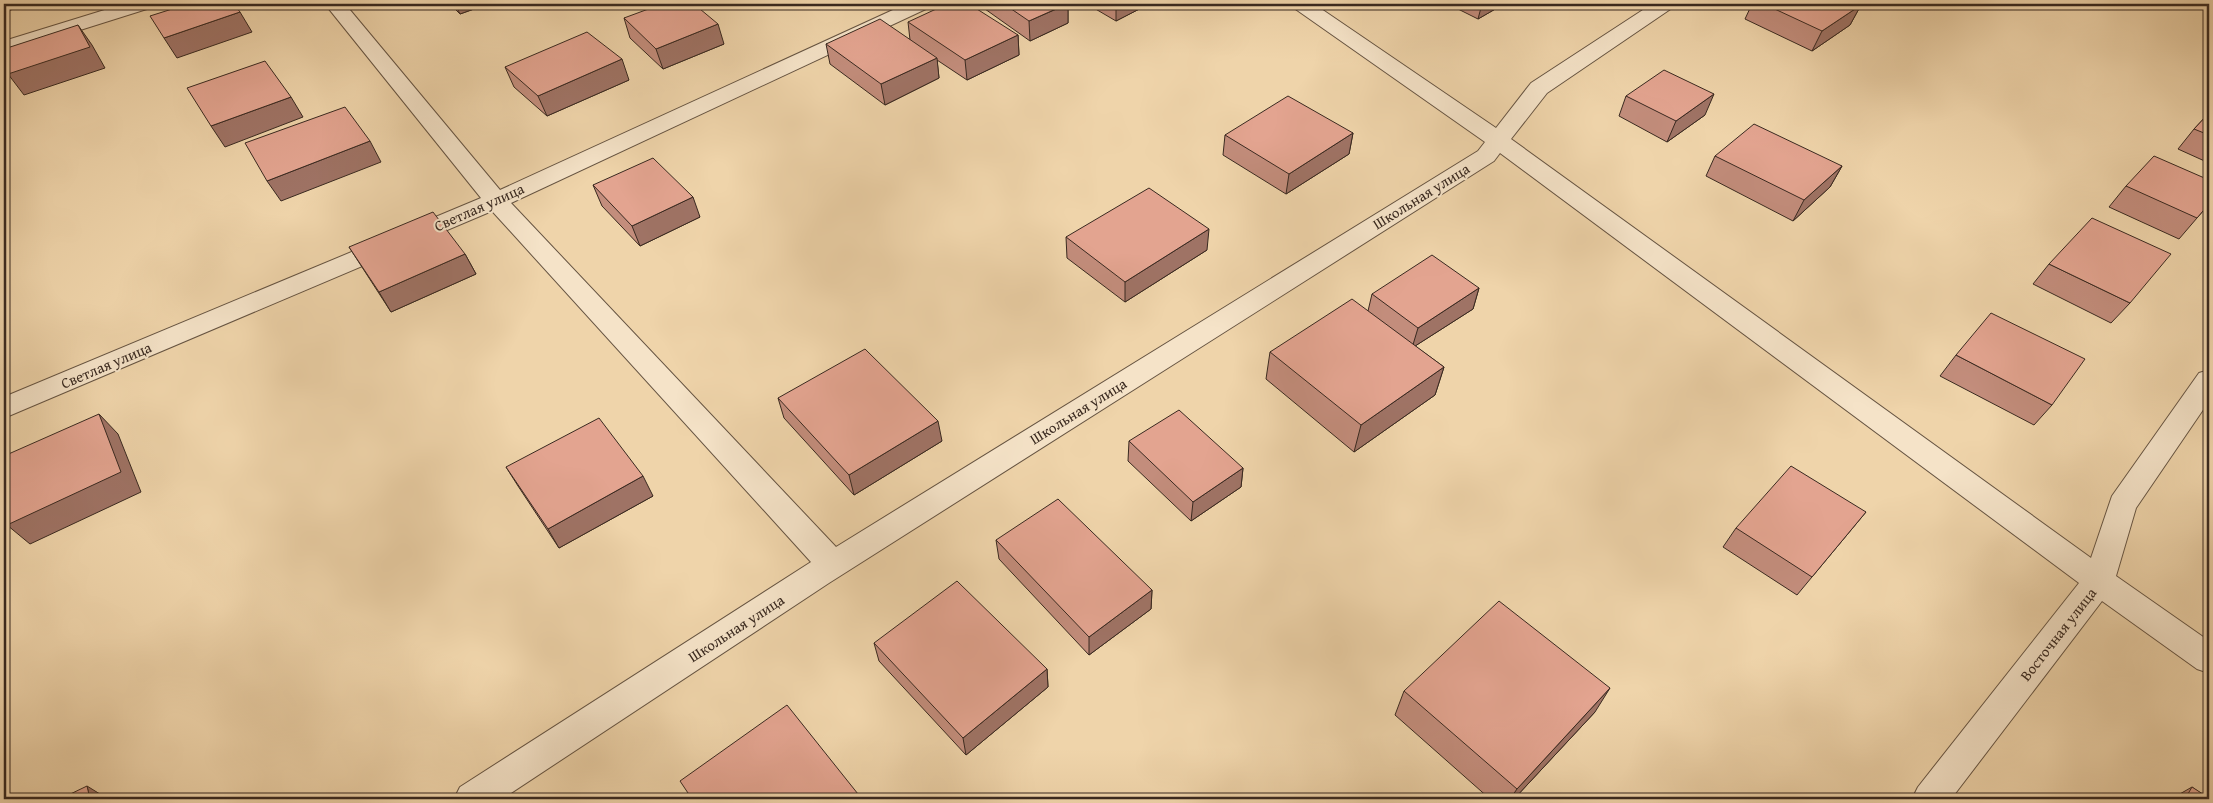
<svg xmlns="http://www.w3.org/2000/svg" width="2213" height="803" viewBox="0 0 2213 803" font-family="'Gentium Book Plus',serif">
<rect width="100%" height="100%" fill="#efd4aa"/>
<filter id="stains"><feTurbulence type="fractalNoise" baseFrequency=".004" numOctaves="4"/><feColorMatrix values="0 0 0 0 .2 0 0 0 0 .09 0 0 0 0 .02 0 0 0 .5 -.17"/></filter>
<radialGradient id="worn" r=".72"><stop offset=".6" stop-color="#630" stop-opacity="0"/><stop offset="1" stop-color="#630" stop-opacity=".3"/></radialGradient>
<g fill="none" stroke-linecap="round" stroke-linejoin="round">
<defs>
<path id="minor" d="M 124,4 L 153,4 L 150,8 L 4,54 L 4,41 Z
M 325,4 L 345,4 L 500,190 L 906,4 L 931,4 L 928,8 L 511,203 L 836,547 L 1478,151 L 1485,142 L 1294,8 L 1291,4 L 1314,4 L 1496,128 L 1531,83 L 1652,4 L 1675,4 L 1672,8 L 1547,93 L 1511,139 L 2091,558 L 2112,496 L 2199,373 L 2209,370 L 2209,401 L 2136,508 L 2116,576 L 2209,641 L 2209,673 L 2197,669 L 2102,601 L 1951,799 L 1912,799 L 1918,787 L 2079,583 L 1500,153 L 1494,161 L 829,583 L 502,799 L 454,799 L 460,787 L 811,562 L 492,211 L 4,418 L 4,397 L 481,198 Z"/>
</defs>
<use href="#minor" stroke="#665442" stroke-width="2"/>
<use href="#minor" fill="#f5e3c8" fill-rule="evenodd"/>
</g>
<path fill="#c38d7c" stroke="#392920" d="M 450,4 L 488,4 L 460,14 Z
M 985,4 L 1068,4 L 1068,23 L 1030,41 L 985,9 Z
M 1087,4 L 1149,4 L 1116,21 Z
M 1448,4 L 1504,4 L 1478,19 Z
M 1752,4 L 1858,4 L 1861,5 L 1850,25 L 1812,51 L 1745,19 Z
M 624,18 L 724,44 L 663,69 L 630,38 Z
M 908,22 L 1018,35 L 1019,55 L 967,80 L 937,60 L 939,78 L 885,105 L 830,64 L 826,44 L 910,40 Z
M 505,67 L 629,80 L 547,116 L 514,87 Z
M 1626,96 L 1705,115 L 1667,142 L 1619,116 Z
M 2209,113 L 2209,163 L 2178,149 L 2194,129 Z
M 1353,133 L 1349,154 L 1286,194 L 1223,155 L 1225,135 Z
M 1715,156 L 1842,166 L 1830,187 L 1793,221 L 1706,176 Z
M 593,185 L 700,217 L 640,246 L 602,206 Z
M 2126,186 L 2209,204 L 2179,239 L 2109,207 Z
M 1066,237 L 1207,250 L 1125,302 L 1067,258 Z
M 349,247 L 465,254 L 476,274 L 391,312 Z
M 2049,264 L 2130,303 L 2111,323 L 2033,284 Z
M 1479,288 L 1473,309 L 1415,346 L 1444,367 L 1435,395 L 1354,452 L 1266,379 L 1270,352 L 1368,311 L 1372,294 Z
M 1956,355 L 2052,405 L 2034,425 L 1940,376 Z
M 778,398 L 942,441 L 854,495 L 784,418 Z
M 1129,441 L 1243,468 L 1241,487 L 1191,521 L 1128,461 Z
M 506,467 L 653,496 L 559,548 L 518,486 Z
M 1866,512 L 1797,595 L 1723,547 L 1736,528 Z
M 996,540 L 1152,590 L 1151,609 L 1089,655 L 999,559 Z
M 874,643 L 1047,669 L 1048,687 L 966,755 L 879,661 Z
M 1404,691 L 1595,712 L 1514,799 L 1490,799 L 1395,715 Z
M 2192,787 L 2209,799 L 2171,799 Z"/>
<path fill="#9f7365" stroke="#392920" d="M 4,4 L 30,4 L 4,12 Z
M 455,4 L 488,4 L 460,14 Z
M 1068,4 L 1068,23 L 1030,41 L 1029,21 Z
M 1116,4 L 1149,4 L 1116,21 Z
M 1482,4 L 1504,4 L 1478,19 Z
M 1861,5 L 1850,25 L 1812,51 L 1822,31 Z
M 240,12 L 252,32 L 177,58 L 164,38 Z
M 718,24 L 724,44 L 663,69 L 656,49 Z
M 78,25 L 92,45 L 105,68 L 24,95 L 8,74 Z
M 1018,35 L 1019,55 L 967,80 L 965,60 Z
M 937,58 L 939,78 L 885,105 L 881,84 Z
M 622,59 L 629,80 L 547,116 L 538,96 Z
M 1714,94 L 1705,115 L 1667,142 L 1676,121 Z
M 291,97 L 303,117 L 225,147 L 211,126 Z
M 1353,133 L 1349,154 L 1286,194 L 1289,174 Z
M 370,141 L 381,162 L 281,201 L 267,181 Z
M 1842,166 L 1830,187 L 1793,221 L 1804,200 Z
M 693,197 L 700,217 L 640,246 L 632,226 Z
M 1209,229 L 1207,250 L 1125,302 L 1125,282 Z
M 465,254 L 476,274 L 391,312 L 379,292 Z
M 1479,288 L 1473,309 L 1412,348 L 1418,328 Z
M 1444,367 L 1435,395 L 1354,452 L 1361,425 Z
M 99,414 L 118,434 L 141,492 L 30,544 L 7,525 Z
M 938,421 L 942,441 L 854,495 L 849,475 Z
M 1243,468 L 1241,487 L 1191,521 L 1193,502 Z
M 643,476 L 653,496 L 559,548 L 548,529 Z
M 1152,590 L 1151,609 L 1089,655 L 1089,637 Z
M 1047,669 L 1048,687 L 966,755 L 963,738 Z
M 1610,688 L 1595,712 L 1514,799 L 1510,799 L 1517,789 Z
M 87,786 L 108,799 L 90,799 Z"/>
<path fill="#e3a490" stroke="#392920" d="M 188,4 L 234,4 L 240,12 L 164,38 L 150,16 Z
M 662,4 L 694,4 L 718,24 L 656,49 L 624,18 Z
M 947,4 L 969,4 L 1018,35 L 965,60 L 908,22 Z
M 1004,4 L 1067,4 L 1029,21 Z
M 1764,4 L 1858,4 L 1861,5 L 1822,31 Z
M 880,19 L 937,58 L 881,84 L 826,44 Z
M 78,25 L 90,47 L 8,74 L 4,66 L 4,49 Z
M 587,32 L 622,59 L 538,96 L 505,67 Z
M 265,61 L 291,97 L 211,126 L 187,88 Z
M 1664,70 L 1714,94 L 1676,121 L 1626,96 Z
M 1288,96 L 1353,133 L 1289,174 L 1225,135 Z
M 345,107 L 370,141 L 267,181 L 245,143 Z
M 2209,113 L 2209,135 L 2194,129 Z
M 1754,124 L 1842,166 L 1804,200 L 1715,156 Z
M 2154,156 L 2209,180 L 2209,204 L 2197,218 L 2126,186 Z
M 653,158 L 693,197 L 632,226 L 593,185 Z
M 1149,188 L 1209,229 L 1125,282 L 1066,237 Z
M 433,212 L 465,254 L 379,292 L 349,247 Z
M 2092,218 L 2171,254 L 2130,303 L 2049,264 Z
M 1432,255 L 1479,288 L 1418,328 L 1372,294 Z
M 1352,299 L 1444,367 L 1361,425 L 1270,352 Z
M 1991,313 L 2085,359 L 2052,405 L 1956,355 Z
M 865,349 L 938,421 L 849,475 L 778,398 Z
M 1179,410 L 1243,468 L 1193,502 L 1129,441 Z
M 99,414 L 121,472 L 7,525 L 4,513 L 4,456 Z
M 599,418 L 643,476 L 548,529 L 506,467 Z
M 1791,466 L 1866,512 L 1812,577 L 1736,528 Z
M 1058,499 L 1152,590 L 1089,637 L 996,540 Z
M 957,581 L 1047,669 L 963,738 L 874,643 Z
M 1499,601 L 1610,688 L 1517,789 L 1404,691 Z
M 787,705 L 862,799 L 692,799 L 680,781 Z
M 87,786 L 90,799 L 60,799 Z
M 2192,787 L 2209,798 L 2209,799 L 2185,799 Z"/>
<g text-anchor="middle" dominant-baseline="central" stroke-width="4" stroke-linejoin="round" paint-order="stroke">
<g font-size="15" fill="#392920" stroke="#f5e3c8">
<text transform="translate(1421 196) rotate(-32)">Школьная улица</text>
<text transform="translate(479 207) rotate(-24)">Светлая улица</text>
<text transform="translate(106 365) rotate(-23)">Светлая улица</text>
<text transform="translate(1078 411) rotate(-32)">Школьная улица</text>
<text transform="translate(736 628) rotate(-33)">Школьная улица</text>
<text transform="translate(2058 634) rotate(-52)">Восточная улица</text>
</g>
</g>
<rect width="2213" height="803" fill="none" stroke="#efd4aa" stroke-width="20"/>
<rect x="5" y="5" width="2203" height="793" fill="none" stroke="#392920" stroke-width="2.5"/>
<rect x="10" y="10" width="2193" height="783" fill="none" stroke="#392920"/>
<rect width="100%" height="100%" filter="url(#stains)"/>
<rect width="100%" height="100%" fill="url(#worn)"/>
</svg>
